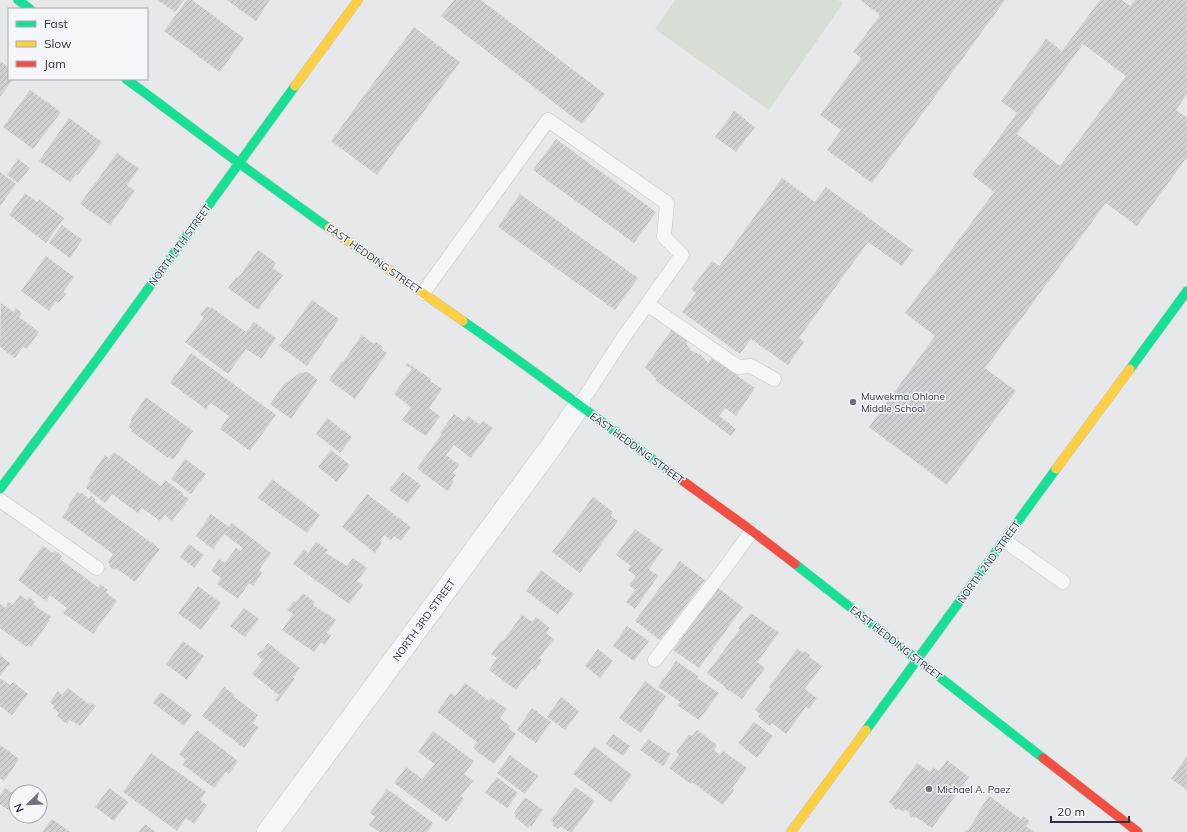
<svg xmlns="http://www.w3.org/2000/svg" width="1187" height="832" viewBox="0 0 1187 832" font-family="Mulish,sans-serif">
<defs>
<pattern id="building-hatch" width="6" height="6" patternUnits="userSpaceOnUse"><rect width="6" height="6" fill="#ced0d3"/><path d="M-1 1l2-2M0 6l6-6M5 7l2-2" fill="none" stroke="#b1b3b6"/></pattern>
</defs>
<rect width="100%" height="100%" fill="#e6e8ea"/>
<path fill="#d6ded6" d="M 675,0 L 838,0 L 843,3 L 769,110 L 655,29 Z"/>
<path fill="url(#building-hatch)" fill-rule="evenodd" d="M 158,0 L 184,0 L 175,12 Z
M 187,0 L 192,0 L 244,38 L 220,72 L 164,31 Z
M 227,0 L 270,0 L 256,21 Z
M 454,0 L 481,0 L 605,94 L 582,124 L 441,16 Z
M 860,0 L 1005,0 L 872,183 L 827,150 L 841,130 L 820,115 L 861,58 L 853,52 L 880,15 Z
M 1100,0 L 1122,0 L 1130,6 L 1135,0 L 1187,0 L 1187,94 L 1176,110 L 1187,118 L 1187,157 L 1137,226 L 1106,203 L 985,368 L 1016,391 L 947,485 L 869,427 L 935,336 L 905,313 L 994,192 L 972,175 L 1017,113 L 1001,101 L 1046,39 L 1062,51 ZM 1083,44 L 1126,76 L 1060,166 L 1017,134 Z
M 414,27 L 460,62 L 377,175 L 331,141 Z
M 0,61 L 9,68 L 9,79 L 13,79 L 0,97 Z
M 30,90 L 61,112 L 33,149 L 3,127 Z
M 734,111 L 755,127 L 736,152 L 715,137 Z
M 69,118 L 102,142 L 78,175 L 76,174 L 70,182 L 39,161 Z
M 556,139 L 656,212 L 634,243 L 533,170 Z
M 117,153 L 139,169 L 127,185 L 135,191 L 110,225 L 80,204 Z
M 18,159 L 30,168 L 18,183 L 7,175 Z
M 0,172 L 16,184 L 0,206 Z
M 782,178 L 815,202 L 826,187 L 913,250 L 902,266 L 868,242 L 799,338 L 804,342 L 788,365 L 751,339 L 740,354 L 682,312 L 696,293 L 691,289 L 712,261 L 719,266 Z
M 25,193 L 37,202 L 39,199 L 64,218 L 46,243 L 9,215 Z
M 520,194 L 638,278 L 615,310 L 498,227 Z
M 62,225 L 82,240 L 70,258 L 49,243 Z
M 258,250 L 276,263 L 273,268 L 283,275 L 258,310 L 228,288 L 236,277 L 238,278 Z
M 46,256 L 74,277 L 63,292 L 66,294 L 59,303 L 56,301 L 49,311 L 21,291 Z
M 312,300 L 339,319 L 307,366 L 279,346 Z
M 1,303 L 13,312 L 16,308 L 22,313 L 19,317 L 39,332 L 27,349 L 23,347 L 15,358 L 0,347 Z
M 207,306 L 210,308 L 211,307 L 246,332 L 254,322 L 276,338 L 261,359 L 246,349 L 228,374 L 185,342 L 204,317 L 200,315 Z
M 673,328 L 688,336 L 687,345 L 692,351 L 701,355 L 708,363 L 712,358 L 755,388 L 736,416 L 725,408 L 719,416 L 736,429 L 731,436 L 655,380 L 656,379 L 645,367 Z
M 362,335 L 374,344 L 376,342 L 383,347 L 382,350 L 387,353 L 355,399 L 329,380 L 342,361 L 343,362 Z
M 191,353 L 276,415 L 250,451 L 220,429 L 229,416 L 211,403 L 206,409 L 170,383 Z
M 407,363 L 431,379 L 430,381 L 442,389 L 429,408 L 440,416 L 426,436 L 402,420 L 411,407 L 394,394 L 412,369 L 406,365 Z
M 308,372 L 318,380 L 291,419 L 270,404 L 284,384 L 300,373 Z
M 146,397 L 193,431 L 173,460 L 169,456 L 168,458 L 131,431 L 132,430 L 128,426 L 132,421 L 130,420 Z
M 454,414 L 464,421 L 468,416 L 480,425 L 483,421 L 493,428 L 471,458 L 454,445 L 446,455 L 459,465 L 453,473 L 456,475 L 452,480 L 454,481 L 447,491 L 417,468 L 442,434 L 440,433 Z
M 327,418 L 352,437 L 340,453 L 316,434 Z
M 331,450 L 350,465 L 337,482 L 318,467 Z
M 114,452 L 161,486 L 165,480 L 183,493 L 183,495 L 189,499 L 172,521 L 165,515 L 160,521 L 142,508 L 138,513 L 112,494 L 105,503 L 86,488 L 91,479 L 89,478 L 105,455 L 109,458 Z
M 185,459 L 206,474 L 191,494 L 171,479 Z
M 403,472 L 421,485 L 408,503 L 389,490 Z
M 272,479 L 320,515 L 307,533 L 258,498 Z
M 78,492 L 80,494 L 81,492 L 89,499 L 91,496 L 95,499 L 94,501 L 160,549 L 135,582 L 116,568 L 114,570 L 109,566 L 110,564 L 108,562 L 113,554 L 62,517 L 70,506 L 68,505 Z
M 367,494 L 411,527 L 401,541 L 394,536 L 391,540 L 384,535 L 380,541 L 382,543 L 375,553 L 342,527 Z
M 593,497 L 613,512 L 611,516 L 618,521 L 580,573 L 552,552 Z
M 211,514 L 229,527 L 232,523 L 271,553 L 259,570 L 262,573 L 253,586 L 249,583 L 238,599 L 217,584 L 221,578 L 211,571 L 219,559 L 225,563 L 236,548 L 241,551 L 243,548 L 224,534 L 213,549 L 196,536 Z
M 635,529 L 651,540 L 650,541 L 663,549 L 649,569 L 658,576 L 635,609 L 626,602 L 635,590 L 629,585 L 636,576 L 628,570 L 631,566 L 616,555 Z
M 316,542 L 328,550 L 326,553 L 347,566 L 353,558 L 367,568 L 357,581 L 363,585 L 349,604 L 293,564 L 304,549 L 308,553 Z
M 189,544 L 204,555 L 194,568 L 180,557 Z
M 43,546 L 53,553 L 55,551 L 62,556 L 60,559 L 99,588 L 100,584 L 108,590 L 106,592 L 117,601 L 93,634 L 63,613 L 67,608 L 50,595 L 46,601 L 18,580 Z
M 680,561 L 705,580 L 660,640 L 635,621 Z
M 541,570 L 574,594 L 558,615 L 526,591 Z
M 198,586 L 221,603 L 201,630 L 178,613 Z
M 718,588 L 743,607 L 699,668 L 673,650 Z
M 303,593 L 315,602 L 313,605 L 336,620 L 327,633 L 331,635 L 325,645 L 321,642 L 314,652 L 282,630 L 293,614 L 287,610 L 294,601 L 296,602 Z
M 20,595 L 27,600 L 29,597 L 35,602 L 33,604 L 51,617 L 49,619 L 50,620 L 31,647 L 29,645 L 27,647 L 0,628 L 0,604 L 5,608 L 9,602 L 13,605 Z
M 244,608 L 259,619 L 245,637 L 230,626 Z
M 751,613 L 779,633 L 757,662 L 765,668 L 742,699 L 729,690 L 729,691 L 725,688 L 725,687 L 707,673 L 740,629 L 738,628 Z
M 522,615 L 532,622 L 536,617 L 550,628 L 546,633 L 554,639 L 539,658 L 542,660 L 535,671 L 532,669 L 516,690 L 489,670 L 497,658 L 491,654 L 502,640 L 503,641 Z
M 627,626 L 649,641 L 634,661 L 613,646 Z
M 183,641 L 204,656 L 187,680 L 166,664 Z
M 268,643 L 300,668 L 293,677 L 295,679 L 277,702 L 275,700 L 279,695 L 252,674 L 263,660 L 257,655 L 260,651 L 261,652 Z
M 598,649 L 613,661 L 600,678 L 585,666 Z
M 797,649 L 803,653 L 805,651 L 810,655 L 809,657 L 822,666 L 805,689 L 817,698 L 809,709 L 806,707 L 786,734 L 772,723 L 770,726 L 758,717 L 760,714 L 755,710 L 771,689 L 769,687 Z
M 0,655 L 10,663 L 0,676 Z
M 676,661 L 698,676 L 697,678 L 719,693 L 699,720 L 677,705 L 680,702 L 658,687 Z
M 0,678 L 10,685 L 13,682 L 28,694 L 12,715 L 0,706 Z
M 645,681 L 666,696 L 641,733 L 619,718 Z
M 465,683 L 489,701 L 491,698 L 507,709 L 500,718 L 510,726 L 508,728 L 516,734 L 494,764 L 473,748 L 477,742 L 437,712 L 451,693 L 455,696 Z
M 224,687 L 235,695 L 233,696 L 258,715 L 253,723 L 259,727 L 244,748 L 202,716 Z
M 68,688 L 90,705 L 91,703 L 96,706 L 80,726 L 70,720 L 67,724 L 57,716 L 59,713 L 53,708 L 54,706 L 50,702 L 58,691 L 62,695 Z
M 161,692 L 192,715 L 184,726 L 153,703 Z
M 561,697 L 579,711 L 565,730 L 547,717 Z
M 532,708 L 551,722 L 536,743 L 517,730 Z
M 754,722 L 773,736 L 757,758 L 738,743 Z
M 197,730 L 238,761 L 229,774 L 226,772 L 214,788 L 183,765 L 186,760 L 179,754 Z
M 697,730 L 717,745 L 714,750 L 720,755 L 723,751 L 747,768 L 732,788 L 734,790 L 723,805 L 692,782 L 691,784 L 669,768 L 679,755 L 676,752 L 689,734 L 692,736 Z
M 433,731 L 474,761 L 464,774 L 473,781 L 461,796 L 464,799 L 447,822 L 394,783 L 406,767 L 422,779 L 435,764 L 418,752 Z
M 613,734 L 630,746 L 623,756 L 606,744 Z
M 648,739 L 671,754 L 663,766 L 640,750 Z
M 0,745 L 19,759 L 4,781 L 0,778 Z
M 594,746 L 632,775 L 611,803 L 573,774 Z
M 151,753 L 206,792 L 200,800 L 207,805 L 194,824 L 186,818 L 177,831 L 123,792 Z
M 510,755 L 538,776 L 525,794 L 497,773 Z
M 1187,756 L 1187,790 L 1171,779 Z
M 947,760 L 969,777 L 932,828 L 916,817 L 914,818 L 909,815 L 910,813 L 905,809 L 903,812 L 898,808 L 897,810 L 893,807 L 894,806 L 889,802 L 917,763 L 930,772 L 933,767 L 939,771 Z
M 497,777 L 518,793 L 507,808 L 485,793 Z
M 575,787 L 595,801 L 572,832 L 569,832 L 560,826 L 558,829 L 552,825 L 554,823 L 551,820 Z
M 5,788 L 16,795 L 16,803 L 10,811 L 0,804 L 0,795 Z
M 109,788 L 128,802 L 114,821 L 95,807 Z
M 387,789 L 433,823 L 427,832 L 379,832 L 369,825 L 375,817 L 370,813 Z
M 989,796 L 1021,819 L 1023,816 L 1030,821 L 1026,826 L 1034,832 L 964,832 L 966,830 L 968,830 L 979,813 L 978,812 Z
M 525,797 L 543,810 L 531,827 L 530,825 L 528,828 L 515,817 L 516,815 L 514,813 Z
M 52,819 L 70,832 L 42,832 Z
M 145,824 L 156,832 L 138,832 Z"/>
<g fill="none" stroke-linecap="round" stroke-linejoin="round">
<defs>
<path id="lane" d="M 423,293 L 548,120 L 667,203 L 664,237 L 682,255 L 623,338 L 579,406
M 647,304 L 738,367 L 751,366 L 774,379
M 0,500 L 97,568
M 1005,541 L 1063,582
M 655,660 L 725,568 L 752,531"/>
<path id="street" d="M 268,832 L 553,444 L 579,406"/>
<path id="fast" d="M 18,0 L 30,9
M 126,79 C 194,129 260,180 329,228
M 463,321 C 535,371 605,425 676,476
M 1130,369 L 1187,291
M 0,489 L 98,358 L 295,86
M 795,564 L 1043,758
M 866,730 L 1056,469"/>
<path id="slow" d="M 295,86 L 358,0
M 329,228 L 463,321
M 1056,469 L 1130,369
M 791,832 L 866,730"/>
<path id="jam" d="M 676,476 L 752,531 L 795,564
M 1043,758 L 1138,832"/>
</defs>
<use href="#lane" stroke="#c4c6c8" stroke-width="15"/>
<use href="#street" stroke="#c4c6c8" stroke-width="23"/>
<use href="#fast" stroke="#c4c6c8" stroke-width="10"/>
<use href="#slow" stroke="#c4c6c8" stroke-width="10"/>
<use href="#jam" stroke="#c4c6c8" stroke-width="10"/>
<use href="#lane" stroke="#f5f6f7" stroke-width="14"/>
<use href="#street" stroke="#f5f6f7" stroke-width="22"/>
<use href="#fast" stroke="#16e098" stroke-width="9"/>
<use href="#slow" stroke="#ffcf43" stroke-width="9"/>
<use href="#jam" stroke="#f24e42" stroke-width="9"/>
</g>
<g fill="#6c737f" stroke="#f4f6f9" stroke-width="1.5">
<circle cx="853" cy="402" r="4"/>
<circle cx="929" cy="789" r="4"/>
</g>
<g text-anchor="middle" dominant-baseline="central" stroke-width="3" stroke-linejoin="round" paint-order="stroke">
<g font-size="10" fill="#2b3445" stroke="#f4f6f9">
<text transform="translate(180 245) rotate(-54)">NORTH 4TH STREET</text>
<text transform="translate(374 259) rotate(35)">EAST HEDDING STREET</text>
<text transform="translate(637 448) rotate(36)">EAST HEDDING STREET</text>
<text transform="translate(989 562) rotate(-54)">NORTH 2ND STREET</text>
<text transform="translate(424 620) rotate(-54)">NORTH 3RD STREET</text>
<text transform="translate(896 643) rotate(38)">EAST HEDDING STREET</text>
</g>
<g font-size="10" fill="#2b3445" stroke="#f4f6f9" text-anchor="start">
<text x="861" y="396">Muwekma Ohlone<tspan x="861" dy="12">Middle School</tspan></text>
<text x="937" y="789">Michael A. Paez</text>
</g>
</g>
<rect x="8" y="8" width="140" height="72" fill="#f4f6f9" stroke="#a4a8b1"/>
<rect x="16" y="21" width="20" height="6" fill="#16e098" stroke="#a4a8b1"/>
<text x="44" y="28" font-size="12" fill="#2b3445">Fast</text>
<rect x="16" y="41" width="20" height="6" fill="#ffcf43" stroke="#a4a8b1"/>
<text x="44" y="48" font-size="12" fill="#2b3445">Slow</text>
<rect x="16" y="61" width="20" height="6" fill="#f24e42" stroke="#a4a8b1"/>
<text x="44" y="68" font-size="12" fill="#2b3445">Jam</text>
<g transform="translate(28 804) rotate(247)"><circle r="19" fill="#f4f6f9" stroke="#a4a8b1"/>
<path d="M0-3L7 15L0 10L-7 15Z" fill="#6c737f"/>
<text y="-6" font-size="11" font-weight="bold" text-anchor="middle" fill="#2b3445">N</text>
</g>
<path d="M1051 816v6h78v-6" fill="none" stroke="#2b3445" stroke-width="2"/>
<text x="1057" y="816" font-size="12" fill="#2b3445" stroke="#f4f6f9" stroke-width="3" paint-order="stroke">20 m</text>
</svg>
